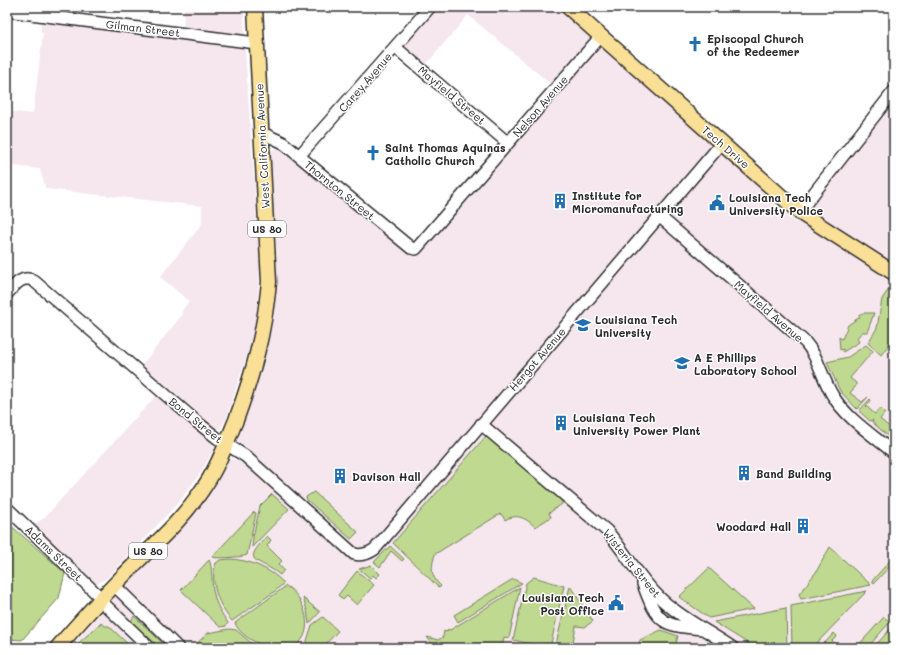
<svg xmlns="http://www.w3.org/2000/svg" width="901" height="655" viewBox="0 0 901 655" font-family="Mali,sans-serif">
<rect width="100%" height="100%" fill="#fff"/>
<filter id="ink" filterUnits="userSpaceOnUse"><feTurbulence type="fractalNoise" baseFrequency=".025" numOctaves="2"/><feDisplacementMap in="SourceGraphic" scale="8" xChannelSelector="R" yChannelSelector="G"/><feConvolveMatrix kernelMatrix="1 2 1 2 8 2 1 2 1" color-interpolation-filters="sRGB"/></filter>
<g filter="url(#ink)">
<path fill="#f6e6ed" d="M 7,7 L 78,7 L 75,26 L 183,39 L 184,7 L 244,7 L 245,51 L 260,268 L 256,315 L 252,339 L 226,419 L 220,429 L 212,428 L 141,366 L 181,316 L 183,309 L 189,301 L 160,277 L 202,224 L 202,206 L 46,189 L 40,169 L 7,165 L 7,111 L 33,114 L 43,33 L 41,32 L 40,11 Z
M 434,7 L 559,7 L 676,110 L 796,223 L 894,101 L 894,648 L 70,648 L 128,582 L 195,511 L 231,458 L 245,465 L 252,457 L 240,445 L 238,441 L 263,367 L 274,316 L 277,259 L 271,151 L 276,148 L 281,150 L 415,256 L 559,91 L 468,15 L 424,67 L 403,46 Z
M 157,395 L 210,441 L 214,448 L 201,472 L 179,502 L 107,578 L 97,584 L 33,524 L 43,519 Z"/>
<path fill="#bfd990" stroke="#75825e" d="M 889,289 L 894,293 L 894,338 L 881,355 L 868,343 L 877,328 L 882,299 Z
M 863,313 L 874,313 L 868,330 L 867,332 L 862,332 L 857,338 L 859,342 L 843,352 L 843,349 L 840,350 L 839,337 L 842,339 L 848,325 L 860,317 L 858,315 Z
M 866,345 L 873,351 L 850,378 L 856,383 L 856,386 L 850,393 L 862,402 L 868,397 L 857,409 L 840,391 L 827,362 L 848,357 Z
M 870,399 L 871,400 L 866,406 L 875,414 L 880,408 L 885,413 L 880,419 L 894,431 L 890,438 L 872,422 L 873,420 L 870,421 L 859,411 Z
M 486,436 L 562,501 L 562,504 L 549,513 L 551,517 L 535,527 C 526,518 517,513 505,520 L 502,515 L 500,514 L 435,554 C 431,568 430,576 441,586 L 439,588 L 393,543 Z
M 314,492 L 358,532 L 351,539 L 307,500 L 306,497 Z
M 272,494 L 289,509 L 252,547 L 253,537 L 260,506 Z
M 254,512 L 256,513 L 247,555 C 243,557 215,559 212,557 Z
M 7,522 L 65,573 L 59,598 L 22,640 L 7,639 Z
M 267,536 L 271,540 L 267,546 L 282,561 L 278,565 L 284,570 L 280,575 C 258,557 240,565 267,536 Z
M 390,546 L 404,559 L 402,561 L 391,551 L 380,567 L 374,562 Z
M 830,547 L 871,585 L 801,599 L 799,594 L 816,572 Z
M 894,556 L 894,562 L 874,583 L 872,581 Z
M 230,559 C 250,560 269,568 284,583 L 274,592 L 232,621 C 219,607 209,582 216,563 L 220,560 Z
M 209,560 C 213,566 211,586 214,594 C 216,605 222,614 228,623 L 226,626 L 220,627 L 181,590 Z
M 371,565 L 380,574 L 376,578 L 373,575 L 370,578 L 359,569 Z
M 709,568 L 754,609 L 709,618 L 679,597 Z
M 357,571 L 374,585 L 357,605 L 347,596 L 343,600 L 338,595 Z
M 534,577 L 564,586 L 550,648 L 513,640 L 526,583 Z
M 513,579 L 522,583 L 458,622 L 454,615 Z
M 286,586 C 303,595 315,628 299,643 C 281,655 243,643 235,623 Z
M 570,586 L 593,621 L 585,627 L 576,626 L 573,642 L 575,645 L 574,648 L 555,648 Z
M 520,587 L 509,638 L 504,637 L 502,648 L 435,648 L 427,637 L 438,640 L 443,637 L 444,631 L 447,632 L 448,629 L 450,630 Z
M 867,591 L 812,648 L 792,648 L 791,606 Z
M 303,598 L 320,612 L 309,624 L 307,610 Z
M 786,608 L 787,648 L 755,648 L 714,622 Z
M 134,616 L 168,648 L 159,648 L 131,621 Z
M 323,617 L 338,631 L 322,648 L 306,648 L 308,646 L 306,644 L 312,625 Z
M 884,617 L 890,622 L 867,648 L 856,648 Z
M 101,623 L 105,626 L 109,626 L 132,648 L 73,648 Z
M 894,625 L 894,645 L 892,648 L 873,648 Z
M 229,629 L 236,630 L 257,648 L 196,648 L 194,646 L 208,633 Z
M 661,630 L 678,636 L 675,648 L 637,648 L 640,640 Z
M 834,633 L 837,636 L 832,641 L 840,648 L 824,648 L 822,646 Z"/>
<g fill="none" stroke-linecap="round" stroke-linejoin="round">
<defs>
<path id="minor" d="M 7,11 L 256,43
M 395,47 L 508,143
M 262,133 L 282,142 L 411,248 L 416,249 L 601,36
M 299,156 L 430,7
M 799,212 L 894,91
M 659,216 L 805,342 C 819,357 822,379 833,396 C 847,419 874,436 894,453
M 7,294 C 14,286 22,274 34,281 L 197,422 L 217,438 L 245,456 L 354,554 C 362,556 368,554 375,549 L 722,143
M 481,424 L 607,531 C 625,552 638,576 657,595 C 675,614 711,633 733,648
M 7,508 L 101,598
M 643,584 C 657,623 662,626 703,629
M 114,585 L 178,648
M 100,600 L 150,648"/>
<path id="major" d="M 568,7 L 799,212 L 894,273
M 57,648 C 78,624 99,600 122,577 C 149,549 180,523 202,490 C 217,469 226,444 236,420 C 254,371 264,334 269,282 L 255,7"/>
</defs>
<use href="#minor" stroke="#2b2b2b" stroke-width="14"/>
<use href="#major" stroke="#2b2b2b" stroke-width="17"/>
<use href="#minor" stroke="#fff" stroke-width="11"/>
<use href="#major" stroke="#fadf96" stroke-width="14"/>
</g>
</g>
<defs>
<symbol id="church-bare" viewBox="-9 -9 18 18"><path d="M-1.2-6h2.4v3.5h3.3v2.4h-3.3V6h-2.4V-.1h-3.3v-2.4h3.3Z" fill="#1f6fb2" stroke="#fff" stroke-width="2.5" paint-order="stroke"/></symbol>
<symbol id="building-bare" viewBox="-9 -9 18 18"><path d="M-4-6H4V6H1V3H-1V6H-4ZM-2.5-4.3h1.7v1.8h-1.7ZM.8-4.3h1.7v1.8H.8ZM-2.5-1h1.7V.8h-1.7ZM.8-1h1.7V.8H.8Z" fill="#1f6fb2" stroke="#fff" stroke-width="2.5" paint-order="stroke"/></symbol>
<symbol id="civic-bare" viewBox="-9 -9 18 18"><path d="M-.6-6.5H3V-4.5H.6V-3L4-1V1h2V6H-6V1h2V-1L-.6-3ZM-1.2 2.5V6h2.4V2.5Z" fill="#1f6fb2" stroke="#fff" stroke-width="2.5" paint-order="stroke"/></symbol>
<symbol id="university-bare" viewBox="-9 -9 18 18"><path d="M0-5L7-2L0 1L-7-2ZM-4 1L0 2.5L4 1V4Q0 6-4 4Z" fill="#1f6fb2" stroke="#fff" stroke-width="2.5" paint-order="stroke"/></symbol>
<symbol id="school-bare" viewBox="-9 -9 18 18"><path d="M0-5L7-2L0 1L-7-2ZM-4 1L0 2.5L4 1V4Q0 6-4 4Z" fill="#1f6fb2" stroke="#fff" stroke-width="2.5" paint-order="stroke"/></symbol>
</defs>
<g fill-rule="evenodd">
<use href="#church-bare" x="684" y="33" width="22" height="22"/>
<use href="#church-bare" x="362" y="142" width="22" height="22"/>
<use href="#building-bare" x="549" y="190" width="22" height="22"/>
<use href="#civic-bare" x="706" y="192" width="22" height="22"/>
<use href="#university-bare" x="572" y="314" width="22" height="22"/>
<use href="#school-bare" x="671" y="352" width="22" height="22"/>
<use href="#building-bare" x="550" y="412" width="22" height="22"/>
<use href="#building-bare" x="733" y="462" width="22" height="22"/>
<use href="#building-bare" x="329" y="465" width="22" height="22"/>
<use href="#building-bare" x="792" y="515" width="22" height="22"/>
<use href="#civic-bare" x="605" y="592" width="22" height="22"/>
</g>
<g text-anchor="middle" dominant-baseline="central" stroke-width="3" stroke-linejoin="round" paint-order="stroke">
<g fill="#fff" stroke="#6b6b6b" stroke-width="1">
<rect x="248" y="221" width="38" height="16" rx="3"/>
<rect x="129" y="543" width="38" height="16" rx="3"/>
</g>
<g font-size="10" font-weight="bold" fill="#2b2b2b">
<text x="267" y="229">US 80</text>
<text x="148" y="551">US 80</text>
</g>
<g font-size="11" fill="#2b2b2b" stroke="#fff">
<text transform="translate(143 28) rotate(7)">Gilman Street</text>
<text transform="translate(365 82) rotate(-49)">Carey Avenue</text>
<text transform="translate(452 95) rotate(40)">Mayfield Street</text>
<text transform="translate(540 106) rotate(-49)">Nelson Avenue</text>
<text transform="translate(262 146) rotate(-93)">West California Avenue</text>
<text transform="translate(726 147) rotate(41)">Tech Drive</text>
<text transform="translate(340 190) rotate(39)">Thornton Street</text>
<text transform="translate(769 311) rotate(41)">Mayfield Avenue</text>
<text transform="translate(537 359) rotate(-49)">Hergot Avenue</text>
<text transform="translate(196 420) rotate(39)">Bond Street</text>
<text transform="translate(54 553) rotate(44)">Adams Street</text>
<text transform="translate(632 563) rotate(51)">Wisteria Street</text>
</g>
<g font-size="11" font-weight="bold" fill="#2b2b2b" stroke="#fff" text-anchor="start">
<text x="707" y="38">Episcopal Church<tspan x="707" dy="13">of the Redeemer</tspan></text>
<text x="385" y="147">Saint Thomas Aquinas<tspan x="385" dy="13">Catholic Church</tspan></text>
<text x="572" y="195">Institute for<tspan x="572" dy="13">Micromanufacturing</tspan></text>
<text x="729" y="197">Louisiana Tech<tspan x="729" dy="13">University Police</tspan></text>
<text x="595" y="319">Louisiana Tech<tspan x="595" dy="13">University</tspan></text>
<text x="694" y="357">A E Phillips<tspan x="694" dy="13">Laboratory School</tspan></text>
<text x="573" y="417">Louisiana Tech<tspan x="573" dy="13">University Power Plant</tspan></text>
<text x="756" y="473">Band Building</text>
<text x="352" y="476">Davison Hall</text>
<text x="791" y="526" text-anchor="end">Woodard Hall</text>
<text x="604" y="597" text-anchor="end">Louisiana Tech<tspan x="604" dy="13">Post Office</tspan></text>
</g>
</g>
<rect width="901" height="655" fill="none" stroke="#fff" stroke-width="24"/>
<rect x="12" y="12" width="877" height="631" fill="none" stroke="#2b2b2b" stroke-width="1.5" filter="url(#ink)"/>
</svg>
